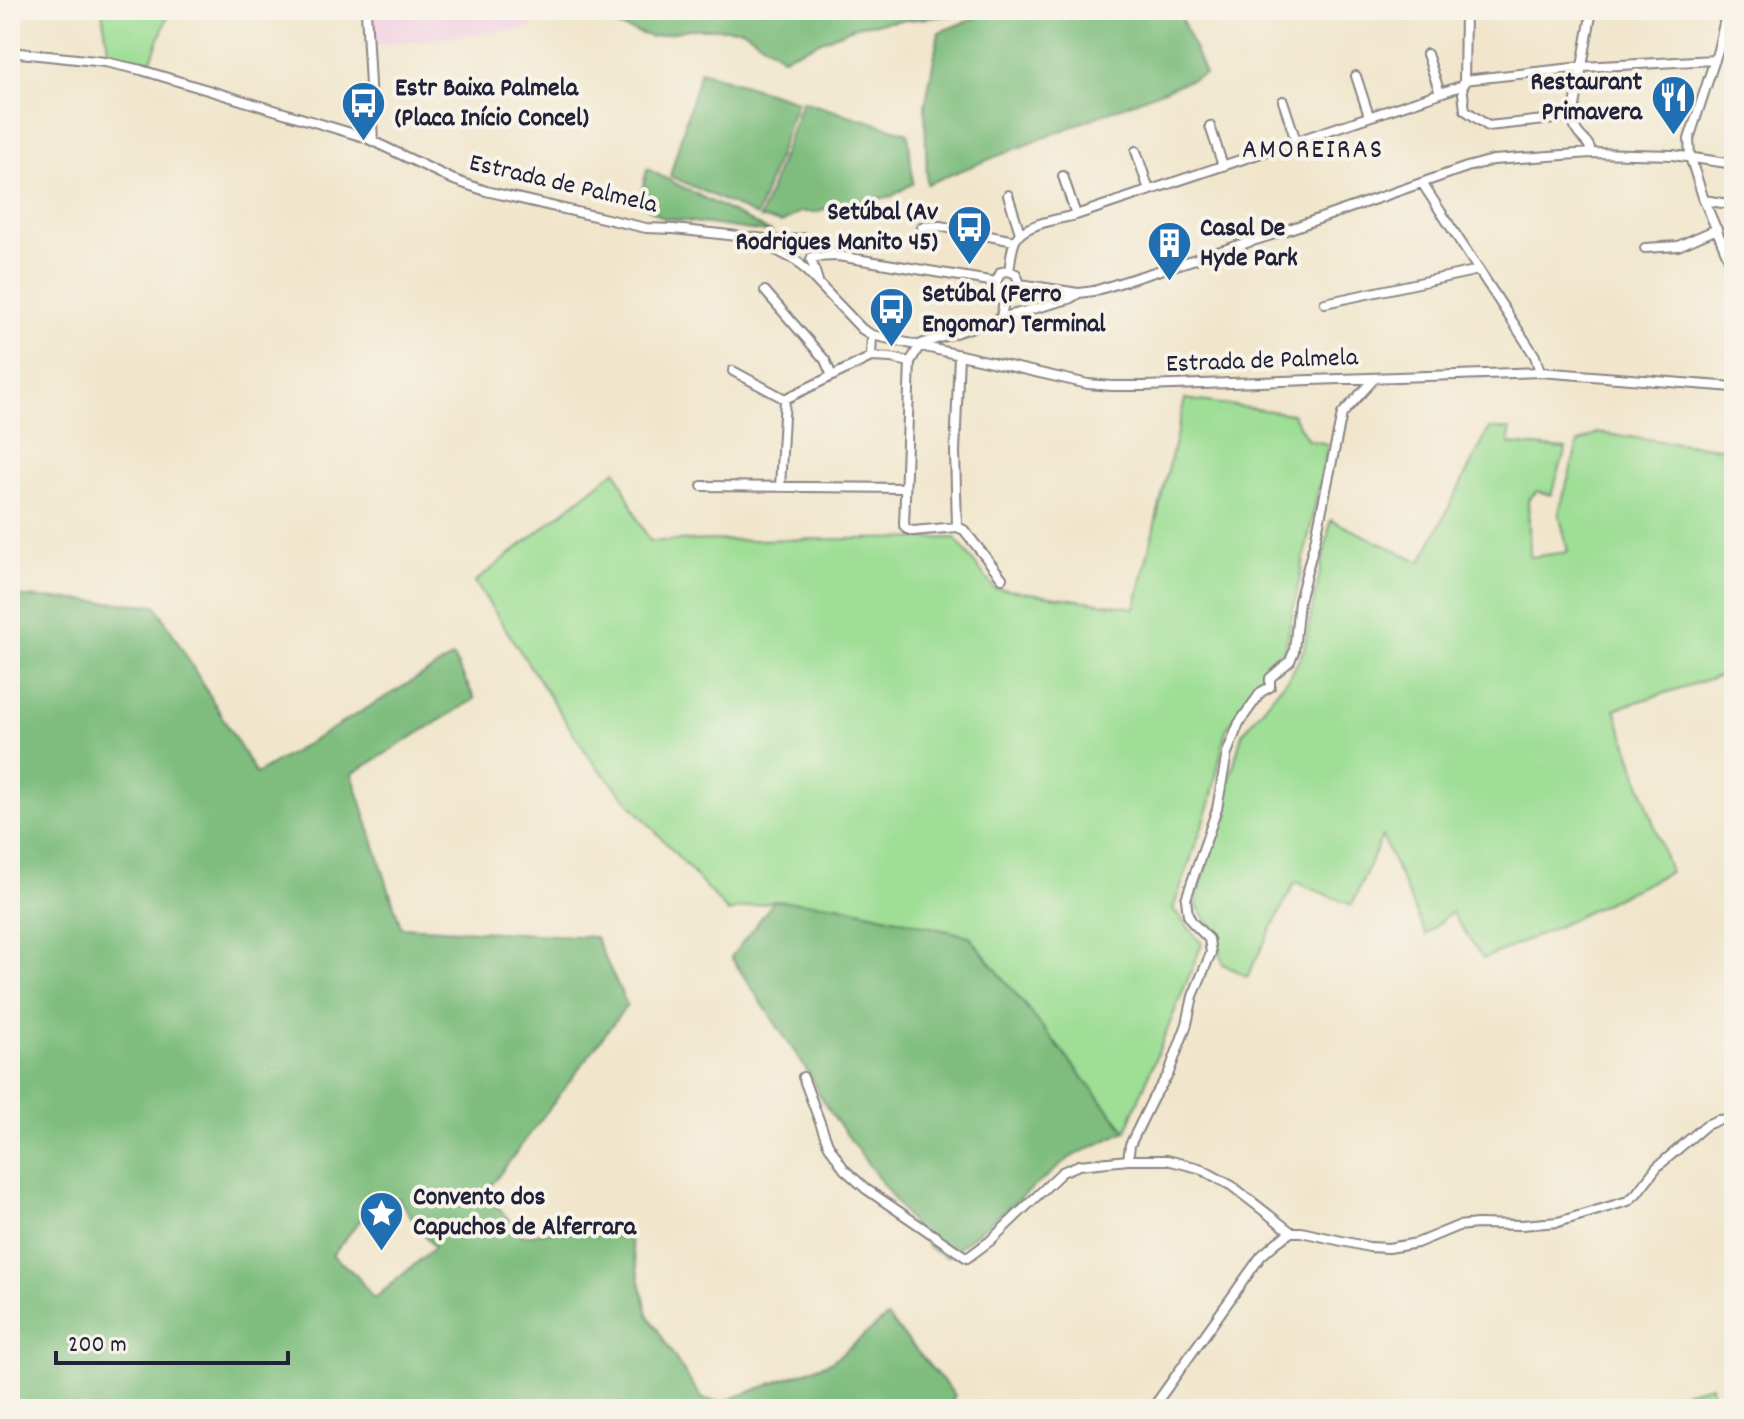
<svg xmlns="http://www.w3.org/2000/svg" width="1744" height="1419" viewBox="0 0 1744 1419" font-family="Dekko,sans-serif">
<rect width="100%" height="100%" fill="#f7f3e8"/>
<filter id="ink" filterUnits="userSpaceOnUse"><feTurbulence type="fractalNoise" baseFrequency=".0125" numOctaves="2"/><feDisplacementMap in="SourceGraphic" scale="16" xChannelSelector="R" yChannelSelector="G"/><feConvolveMatrix kernelMatrix="1 2 1 2 8 2 1 2 1" color-interpolation-filters="sRGB"/></filter>
<filter id="wash" filterUnits="userSpaceOnUse"><feTurbulence type="fractalNoise" baseFrequency=".006" numOctaves="4" result="noise"/><feDisplacementMap in="SourceGraphic" scale="32" xChannelSelector="R" yChannelSelector="G"/><feGaussianBlur stdDeviation="1.8" result="paint"/><feColorMatrix in="noise" values="0 0 0 0 0 0 0 0 0 0 0 0 0 0 0 0 0 1.4 0 .05"/><feComposite in="paint" operator="in"/></filter>
<g filter="url(#wash)">
<rect width="100%" height="100%" fill="#f1e6cc"/>
<path fill="#f2cfe2" d="M 372,10 L 531,10 L 532,28 L 372,46 Z
M 1285,10 L 1343,10 L 1289,25 Z"/>
<path fill="#9ede95" stroke="#608068" stroke-width="2" d="M 102,10 L 170,10 L 151,60 L 109,55 Z
M 1185,399 L 1292,414 L 1308,440 L 1328,444 L 1285,648 L 1226,730 L 1210,804 L 1173,909 L 1202,944 L 1126,1131 L 969,936 L 837,905 L 774,901 L 728,912 L 591,760 L 475,582 L 616,470 L 638,520 L 650,541 L 955,538 L 994,588 L 1135,608 Z
M 1489,429 L 1510,429 L 1509,444 L 1566,449 L 1551,495 L 1537,491 L 1528,500 L 1530,557 L 1568,552 L 1559,512 L 1578,443 L 1597,433 L 1734,450 L 1734,671 L 1615,709 L 1670,872 L 1550,930 L 1483,959 L 1451,912 L 1426,935 L 1382,836 L 1352,905 L 1295,882 L 1247,977 L 1223,964 L 1216,935 L 1196,904 L 1242,734 L 1292,673 L 1304,649 L 1331,520 L 1421,562 Z
M 1711,1385 L 1715,1409 L 1616,1409 Z"/>
<path fill="#7ebd7e" stroke="#50705c" stroke-width="2" fill-rule="evenodd" d="M 583,10 L 972,10 L 964,14 L 860,25 L 783,57 L 742,29 L 689,29 L 651,37 L 584,15 Z
M 997,10 L 1178,10 L 1205,74 L 927,184 L 925,106 L 939,32 Z
M 700,71 L 797,101 L 757,216 L 670,176 Z
M 802,101 L 908,133 L 913,183 L 892,196 L 842,206 L 828,207 L 818,212 L 800,212 L 782,223 L 760,218 Z
M 647,169 L 773,233 L 664,218 L 639,203 Z
M 10,596 L 156,605 L 256,774 L 453,657 L 475,699 L 352,774 L 401,927 L 595,937 L 627,1005 L 490,1187 L 484,1190 L 522,1236 L 619,1223 L 630,1240 L 648,1314 L 687,1377 L 703,1399 L 722,1402 L 831,1362 L 887,1317 L 955,1395 L 947,1409 L 10,1409 ZM 398,1198 L 434,1248 L 374,1299 L 356,1275 L 332,1255 L 371,1207 L 383,1200 Z
M 774,901 L 837,905 L 969,936 L 1126,1131 L 1071,1157 L 947,1257 L 930,1249 L 823,1102 L 808,1072 L 731,957 Z"/>
</g>
<g filter="url(#ink)">
<g fill="none" stroke-linecap="round" stroke-linejoin="round">
<defs>
<path id="minor" d="M 366,10 L 373,141
M 1727,10 L 1718,50 L 1689,139 L 1690,157 L 1693,166 L 1704,200 L 1734,271
M 10,52 L 105,62 L 141,70 L 364,137 L 454,180 L 486,191 L 646,228 L 674,229 L 783,241 L 805,238 L 838,256
M 1427,54 L 1440,93
M 1356,76 L 1369,116
M 1464,80 L 1582,67 L 1715,60
M 1462,85 L 1465,110 L 1488,126 L 1573,117
M 1283,101 L 1296,141
M 1210,126 L 1223,166
M 1136,151 L 1149,190
M 1591,153 C 1590,138 1574,139 1573,117 L 1592,10
M 1063,176 L 1076,215
M 1422,183 L 1535,356 L 1540,372
M 1008,195 L 1020,233
M 1704,200 L 1734,205
M 922,227 L 940,226 L 1014,241
M 752,238 L 797,261 L 862,329 L 872,335 L 1088,384 L 1112,386 L 1144,386 L 1540,372 L 1734,387
M 1645,248 L 1678,246 L 1717,229
M 812,257 L 838,256 L 996,282
M 811,259 L 818,281
M 1009,271 C 1011,260 1011,248 1016,239 C 1024,224 1060,219 1076,215 L 1464,85 L 1465,10
M 996,282 L 1001,272 L 1009,271 L 1016,274 L 1020,284
M 996,282 L 999,292 L 1005,295 L 1013,294 L 1020,284
M 1020,284 L 1078,293
M 765,291 L 825,360 L 832,376
M 1325,303 L 1479,270
M 1001,318 L 1005,295
M 872,335 L 871,357 L 891,358 L 910,362 L 920,345
M 921,344 L 1001,318 L 1069,299 L 1079,293 L 1094,291 L 1281,232 L 1467,167 L 1493,160 L 1591,153 L 1673,155 L 1734,164
M 910,362 L 904,525 L 907,529 L 913,531 L 957,527 L 964,530 L 1002,578
M 733,371 L 785,399 L 871,357
M 702,486 L 905,488
M 780,487 L 785,399
M 957,527 L 955,452 L 959,355
M 803,1077 L 828,1144 L 844,1169 L 866,1189 L 967,1258 L 990,1241 L 1062,1172 L 1079,1165 L 1128,1160 L 1167,1160 L 1199,1168 L 1232,1186 L 1291,1232
M 1128,1160 L 1130,1145 L 1153,1098 L 1168,1075 L 1187,1024 L 1193,996 L 1211,953 L 1209,939 L 1192,922 L 1188,915 L 1186,899 L 1217,809 L 1227,753 L 1239,723 L 1261,692 L 1270,687 L 1270,678 L 1290,661 L 1294,651 L 1299,601 L 1316,537 L 1342,414 L 1374,379
M 1291,1232 L 1301,1232 L 1369,1247 L 1389,1248 L 1417,1243 L 1458,1226 L 1477,1224 L 1522,1225 L 1558,1222 L 1628,1201 L 1636,1194 L 1657,1167 L 1706,1125 L 1718,1120 L 1734,1119
M 1152,1409 L 1261,1256 L 1277,1242 L 1291,1232"/>
</defs>
<use href="#minor" stroke="#8a8484" stroke-width="12"/>
<use href="#minor" stroke="#fff" stroke-width="8"/>
</g>
</g>
<defs>
<symbol id="restaurant-pin" viewBox="-11 -11 22 30"><path d="M0 17L-7.5 6A9.5 9.5 0 1 1 7.5 6Z" fill="#1f6fb2" stroke="#f7f3e8"/><path d="M-5-6h1v4h1v-4h1v4h1v-4h1v5L-1.5 .5V6h-2V.5L-5-1ZM5-6V6H3V1.5H1.5Q1.5-4 5-6Z" fill="#fff"/></symbol>
<symbol id="bus-pin" viewBox="-11 -11 22 30"><path d="M0 17L-7.5 6A9.5 9.5 0 1 1 7.5 6Z" fill="#1f6fb2" stroke="#f7f3e8"/><path d="M-5-6H5V4H4V6H2V4H-2V6H-4V4H-5ZM-3.5-4V0h7V-4ZM-3.5 1.2v1.5H-2V1.2ZM2 1.2v1.5H3.5V1.2Z" fill="#fff"/></symbol>
<symbol id="building-pin" viewBox="-11 -11 22 30"><path d="M0 17L-7.5 6A9.5 9.5 0 1 1 7.5 6Z" fill="#1f6fb2" stroke="#f7f3e8"/><path d="M-4-6H4V6H1V3H-1V6H-4ZM-2.5-4.3h1.7v1.8h-1.7ZM.8-4.3h1.7v1.8H.8ZM-2.5-1h1.7V.8h-1.7ZM.8-1h1.7V.8H.8Z" fill="#fff"/></symbol>
<symbol id="sight-pin" viewBox="-11 -11 22 30"><path d="M0 17L-7.5 6A9.5 9.5 0 1 1 7.5 6Z" fill="#1f6fb2" stroke="#f7f3e8"/><path d="M0-6L1.8-2.2L6-1.7L2.9 1.2L3.7 5.4L0 3.3L-3.7 5.4L-2.9 1.2L-6-1.7L-1.8-2.2Z" fill="#fff"/></symbol>
</defs>
<g fill-rule="evenodd">
<use href="#restaurant-pin" x="1648" y="72" width="51" height="69"/>
<use href="#bus-pin" x="338" y="78" width="51" height="69"/>
<use href="#bus-pin" x="944" y="202" width="51" height="69"/>
<use href="#building-pin" x="1144" y="218" width="51" height="69"/>
<use href="#bus-pin" x="866" y="284" width="51" height="69"/>
<use href="#sight-pin" x="356" y="1188" width="51" height="69"/>
</g>
<g text-anchor="middle" dominant-baseline="central" stroke-width="8" stroke-linejoin="round" paint-order="stroke">
<g font-size="26" font-weight="bold" fill="#22223b" stroke="#f7f3e8" text-anchor="start">
<text x="1642" y="83" text-anchor="end">Restaurant<tspan x="1642" dy="30">Primavera</tspan></text>
<text x="395" y="89">Estr Baixa Palmela<tspan x="395" dy="30">(Placa Início Concel)</tspan></text>
<text x="938" y="213" text-anchor="end">Setúbal (Av<tspan x="938" dy="30">Rodrigues Manito 45)</tspan></text>
<text x="1200" y="229">Casal De<tspan x="1200" dy="30">Hyde Park</tspan></text>
<text x="922" y="295">Setúbal (Ferro<tspan x="922" dy="30">Engomar) Terminal</tspan></text>
<text x="413" y="1198">Convento dos<tspan x="413" dy="30">Capuchos de Alferrara</tspan></text>
</g>
<g font-size="26" fill="#22223b" stroke="#f7f3e8">
<text transform="translate(563 185) rotate(13)">Estrada de Palmela</text>
<text transform="translate(1262 362) rotate(-2)">Estrada de Palmela</text>
</g>
<g font-size="28" letter-spacing="2" fill="#22223b" stroke="#f7f3e8">
<text x="1313" y="152">AMOREIRAS</text>
</g>
</g>
<rect width="1744" height="1419" fill="none" stroke="#f7f3e8" stroke-width="40"/>
<path d="M56 1351v12h232v-12" fill="none" stroke="#22223b" stroke-width="4"/>
<text x="68" y="1351" font-size="24" fill="#22223b" stroke="#f7f3e8" stroke-width="6" paint-order="stroke">200 m</text>
</svg>
